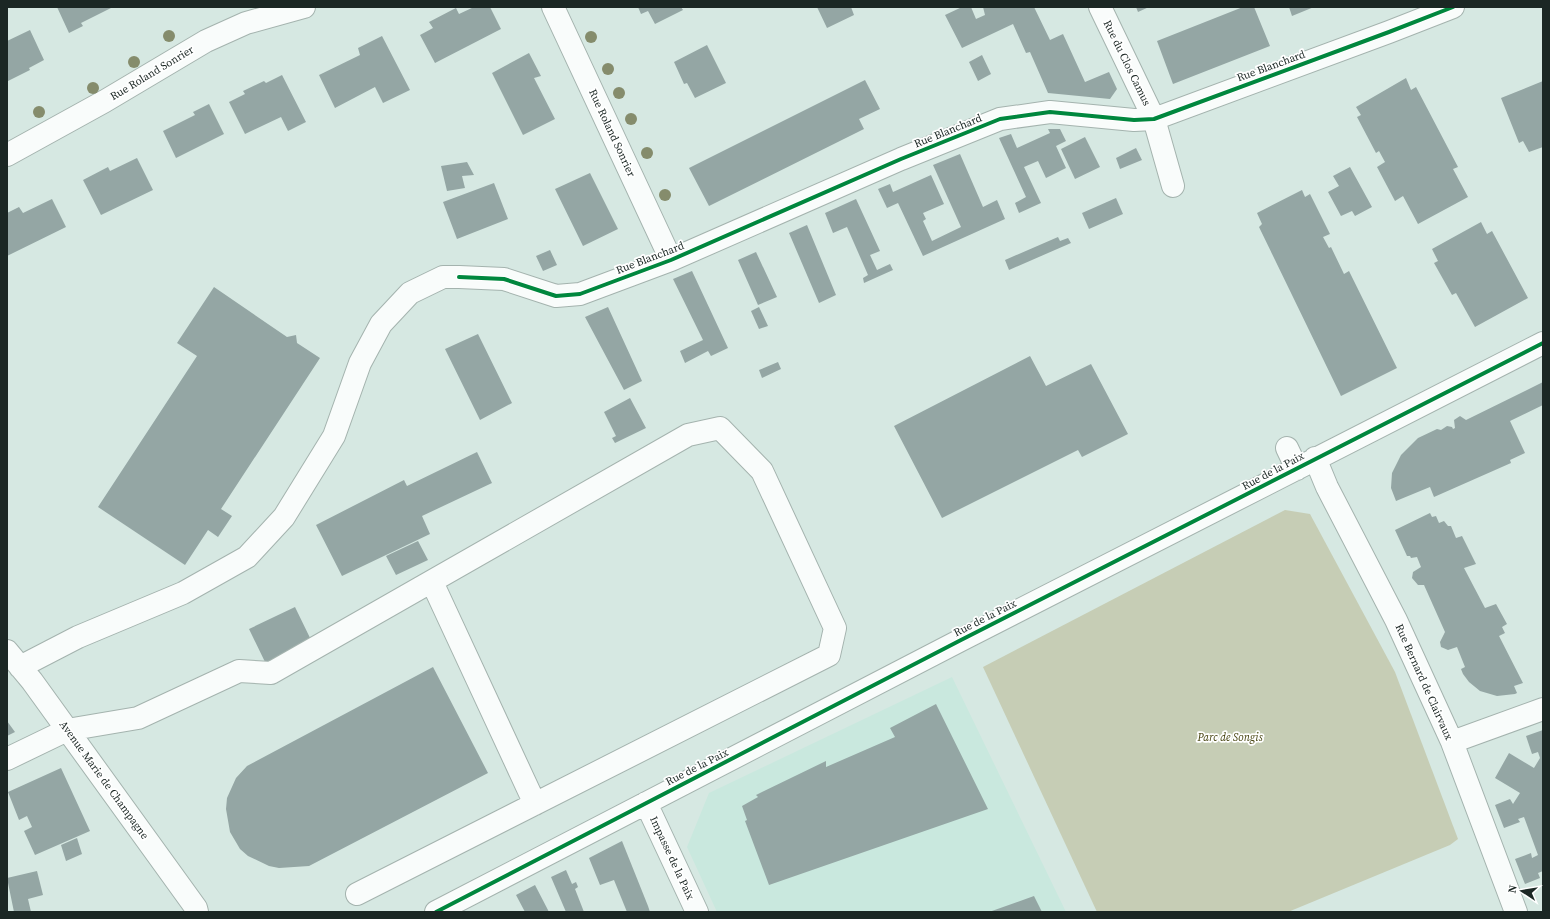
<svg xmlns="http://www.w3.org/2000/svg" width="1550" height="919" viewBox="0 0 1550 919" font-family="'Source Serif 4',serif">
<rect width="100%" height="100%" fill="#d6e8e2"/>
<path fill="#c9e8de" d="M 952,677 L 1066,912 L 717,912 L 687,847 L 709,793 Z"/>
<path fill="#c6cdb5" d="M 1285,510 L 1310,514 L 1395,672 L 1458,839 L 1450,845 L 1288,912 L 1097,912 L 983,667 Z"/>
<path fill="#94a6a4" d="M 57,7 L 113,7 L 81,23 L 83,26 L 69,33 Z
M 474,7 L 490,7 L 501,29 L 435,63 L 420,35 L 433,28 L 429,22 L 452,10 L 456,8 L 459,14 Z
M 638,7 L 681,7 L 683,10 L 655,24 L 648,11 L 641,14 Z
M 817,7 L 851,7 L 854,15 L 827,28 Z
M 962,7 L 971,7 L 976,19 L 985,15 L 983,7 L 1034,7 L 1050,40 L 1063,34 L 1085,82 L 1109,72 L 1117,89 L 1110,99 L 1048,93 L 1030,52 L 1026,53 L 1013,24 L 962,48 L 945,15 Z
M 1136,7 L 1149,7 L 1138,12 Z
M 1243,7 L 1254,7 L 1270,46 L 1173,84 L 1157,41 Z
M 1289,7 L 1314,7 L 1292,16 Z
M 30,30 L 44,60 L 29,68 L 30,70 L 8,81 L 7,41 Z
M 382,36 L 410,90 L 383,103 L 375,87 L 335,108 L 319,75 L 360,55 L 358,48 Z
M 707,45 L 726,83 L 695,98 L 687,83 L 684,84 L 674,62 Z
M 529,53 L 541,76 L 534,78 L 555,119 L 523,135 L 492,73 Z
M 982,55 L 991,74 L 978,81 L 969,62 Z
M 282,75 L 306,122 L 288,131 L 281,117 L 245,134 L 229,102 L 245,94 L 243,91 L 264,81 L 266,83 Z
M 1406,78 L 1411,90 L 1416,87 L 1458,167 L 1453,169 L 1468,197 L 1418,224 L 1403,196 L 1395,201 L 1377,167 L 1385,162 L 1379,151 L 1376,153 L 1357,117 L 1361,115 L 1356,107 Z
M 865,80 L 880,109 L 859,119 L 864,129 L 709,206 L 689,168 Z
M 1543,81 L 1543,147 L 1529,152 L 1523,141 L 1519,143 L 1501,98 Z
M 209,104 L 224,134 L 176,158 L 163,131 L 195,115 L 193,112 Z
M 1048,129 L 1060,129 L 1066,141 L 1056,146 L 1066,168 L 1046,178 L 1038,161 L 1024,167 L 1041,203 L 1019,213 L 1015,203 L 1026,197 L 999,138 L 1011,134 L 1017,148 L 1050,133 Z
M 1085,137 L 1100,167 L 1075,179 L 1061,149 Z
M 1136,148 L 1142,160 L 1120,169 L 1116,158 Z
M 960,154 L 983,207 L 997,200 L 1005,219 L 923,256 L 898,203 L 887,208 L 878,189 L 890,184 L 893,192 L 931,175 L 944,204 L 923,213 L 926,219 L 923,221 L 932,241 L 961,227 L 933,165 Z
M 137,158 L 153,190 L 101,215 L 83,180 L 108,167 L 110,171 Z
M 467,162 L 474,175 L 462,176 L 465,188 L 447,191 L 441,166 Z
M 1350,167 L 1372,207 L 1355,216 L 1352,211 L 1341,216 L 1328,192 L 1339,186 L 1333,176 Z
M 590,173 L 618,229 L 583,246 L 555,189 Z
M 494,183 L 508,219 L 457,239 L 443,202 Z
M 1302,190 L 1305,197 L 1310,194 L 1330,234 L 1323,237 L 1329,248 L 1331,247 L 1344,274 L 1349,271 L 1397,368 L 1341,396 L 1259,227 L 1262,224 L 1257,213 Z
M 1116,198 L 1123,214 L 1089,229 L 1082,213 Z
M 52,199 L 66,227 L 7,256 L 7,213 L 19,207 L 23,213 Z
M 856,199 L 880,251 L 870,255 L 877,270 L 890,264 L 893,270 L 864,283 L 863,278 L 868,275 L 847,227 L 833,233 L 825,213 Z
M 1481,222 L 1487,234 L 1492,231 L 1528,298 L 1475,327 L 1456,293 L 1452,295 L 1434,263 L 1438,261 L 1432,249 Z
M 807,225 L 836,295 L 819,303 L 789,233 Z
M 1058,237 L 1060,241 L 1068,238 L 1071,243 L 1009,270 L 1005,260 Z
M 550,250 L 557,265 L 543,271 L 536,256 Z
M 756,252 L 777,297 L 758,305 L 738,260 Z
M 692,271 L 728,348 L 711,356 L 708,351 L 685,363 L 680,351 L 703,340 L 673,279 Z
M 214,287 L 287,337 L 296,335 L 297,343 L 320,358 L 221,509 L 232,516 L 218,537 L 208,530 L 185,565 L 98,507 L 197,356 L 177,343 Z
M 608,307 L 642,381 L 624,390 L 585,317 Z
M 759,307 L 768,326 L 759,329 L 751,311 Z
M 478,334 L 512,403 L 480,420 L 445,349 Z
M 1030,356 L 1046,386 L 1091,364 L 1128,434 L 1082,457 L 1078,450 L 942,518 L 894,426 Z
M 778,362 L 781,369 L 762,378 L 759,370 Z
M 1543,382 L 1543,405 L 1510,421 L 1525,453 L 1510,460 L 1511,463 L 1434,497 L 1430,487 L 1396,501 L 1391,488 L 1392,473 L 1401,455 L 1418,438 L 1437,429 L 1441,430 L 1447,426 L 1452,427 L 1453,429 L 1455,428 L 1454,420 L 1460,416 L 1466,420 Z
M 630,398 L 646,428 L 615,443 L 612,438 L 616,436 L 604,412 Z
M 477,452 L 492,483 L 422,516 L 430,534 L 342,576 L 316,525 L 404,480 L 407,486 Z
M 1430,513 L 1432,517 L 1436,516 L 1439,523 L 1444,521 L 1448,526 L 1451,526 L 1456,538 L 1462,536 L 1476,564 L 1464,568 L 1485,608 L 1496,604 L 1507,624 L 1502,627 L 1505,633 L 1499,636 L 1523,683 L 1514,686 L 1517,693 L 1515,694 L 1497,696 L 1480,691 L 1469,682 L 1463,674 L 1461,669 L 1465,667 L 1457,647 L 1448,650 L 1441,647 L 1440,642 L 1445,632 L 1424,585 L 1418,585 L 1412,578 L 1413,572 L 1421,567 L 1417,557 L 1411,558 L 1410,556 L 1407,556 L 1395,530 Z
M 418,541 L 428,560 L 396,575 L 386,556 Z
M 295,607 L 312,642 L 266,664 L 249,629 Z
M 433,667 L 488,773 L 309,866 L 279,868 L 269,866 L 248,856 L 240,849 L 230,832 L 226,809 L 227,798 L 236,778 L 247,766 Z
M 936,704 L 988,809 L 769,885 L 745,821 L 747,820 L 742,806 L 758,797 L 756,795 L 826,761 L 826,767 L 895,737 L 890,728 Z
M 7,721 L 15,732 L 7,736 Z
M 1543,730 L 1543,871 L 1538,873 L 1540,878 L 1525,884 L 1515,859 L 1531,853 L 1532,858 L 1538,855 L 1524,817 L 1518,819 L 1520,822 L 1504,828 L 1495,805 L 1510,799 L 1513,804 L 1520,793 L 1495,778 L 1509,753 L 1534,768 L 1540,758 L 1538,752 L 1532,754 L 1526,736 Z
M 61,768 L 90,831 L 35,855 L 24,831 L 32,827 L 27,816 L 19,820 L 8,792 Z
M 77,838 L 82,854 L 66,861 L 61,845 Z
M 622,841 L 648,906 L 650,912 L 627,912 L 614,880 L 600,885 L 589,858 Z
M 566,870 L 572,884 L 576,882 L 578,887 L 575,889 L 584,912 L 566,912 L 551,877 Z
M 37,871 L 43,895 L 28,899 L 31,912 L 14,912 L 7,878 Z
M 535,885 L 549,912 L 525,912 L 516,895 Z
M 1034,896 L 1042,912 L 989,912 Z"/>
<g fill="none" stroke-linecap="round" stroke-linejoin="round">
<defs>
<path id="minor" d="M 553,7 L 671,260
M 1100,7 L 1154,119 L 1173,186
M 7,155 L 105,101 L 206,41 L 246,23 L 304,7
M 1287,448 L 1297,469
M 1315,458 L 1327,487 L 1396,620 L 1452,742 L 1516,912
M 432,582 L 535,804
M 7,651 L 32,681 L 196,908 L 197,912
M 20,667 L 78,637 L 183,593 L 247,557 L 284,517 L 334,436 L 360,363 L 381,324 L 410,293 L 443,277 L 459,277 L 504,279 L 556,296 L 580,294 L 671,260 L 901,159 L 1000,119 L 1050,112 L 1134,120 L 1154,119 L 1389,32 L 1453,7
M 1452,742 L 1543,709
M 7,759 L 67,730 L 138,718 L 239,671 L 271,673 L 688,435 L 720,428 L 762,471 L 835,628 L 829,655 L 357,894
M 646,803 L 697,912
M 436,912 L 961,640 L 1543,343"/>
</defs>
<use href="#minor" stroke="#a4b3ae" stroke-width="24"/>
<use href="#minor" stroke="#f9fcfb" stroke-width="22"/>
<defs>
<path id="cycleway" d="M 459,277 L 504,279 L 556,296 L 580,294 L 671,260 L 901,159 L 1000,119 L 1050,112 L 1134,120 L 1154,119 L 1389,32 L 1453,7
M 436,912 L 961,640 L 1543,343"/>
</defs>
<use href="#cycleway" stroke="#fff" stroke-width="6"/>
<use href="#cycleway" stroke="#00873e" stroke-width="4"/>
</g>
<g fill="#858c6c">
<circle cx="169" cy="36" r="6"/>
<circle cx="591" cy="37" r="6"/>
<circle cx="134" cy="62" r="6"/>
<circle cx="608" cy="69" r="6"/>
<circle cx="93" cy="88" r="6"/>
<circle cx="619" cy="93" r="6"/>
<circle cx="39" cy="112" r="6"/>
<circle cx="631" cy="119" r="6"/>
<circle cx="647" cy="153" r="6"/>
<circle cx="665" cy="195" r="6"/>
</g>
<g text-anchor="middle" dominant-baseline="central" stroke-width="3.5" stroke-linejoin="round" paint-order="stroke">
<g font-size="11" fill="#1b2724" stroke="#fff">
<text transform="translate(1127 63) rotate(64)">Rue du Clos Camus</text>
<text transform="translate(1271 66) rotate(-20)">Rue Blanchard</text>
<text transform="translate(152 73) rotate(-31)">Rue Roland Sonrier</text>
<text transform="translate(948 131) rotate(-22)">Rue Blanchard</text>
<text transform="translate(612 133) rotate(65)">Rue Roland Sonrier</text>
<text transform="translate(650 258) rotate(-21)">Rue Blanchard</text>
<text transform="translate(1273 471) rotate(-28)">Rue de la Paix</text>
<text transform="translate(985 618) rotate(-27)">Rue de la Paix</text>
<text transform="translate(1424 682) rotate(66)">Rue Bernard de Clairvaux</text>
<text transform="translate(697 767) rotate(-27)">Rue de la Paix</text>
<text transform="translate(104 780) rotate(54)">Avenue Marie de Champagne</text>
<text transform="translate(672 858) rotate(65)">Impasse de la Paix</text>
</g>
<g font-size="11" font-style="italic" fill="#43400b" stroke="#fff">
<text x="1230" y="737">Parc de Songis</text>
</g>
</g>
<rect width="1550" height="919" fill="none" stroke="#1b2724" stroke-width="16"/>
<g transform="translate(1522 891) rotate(282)" stroke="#ffffff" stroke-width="3" paint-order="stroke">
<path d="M0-3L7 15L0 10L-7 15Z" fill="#1b2724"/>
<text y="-6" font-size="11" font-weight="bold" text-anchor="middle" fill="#1b2724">N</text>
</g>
</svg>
